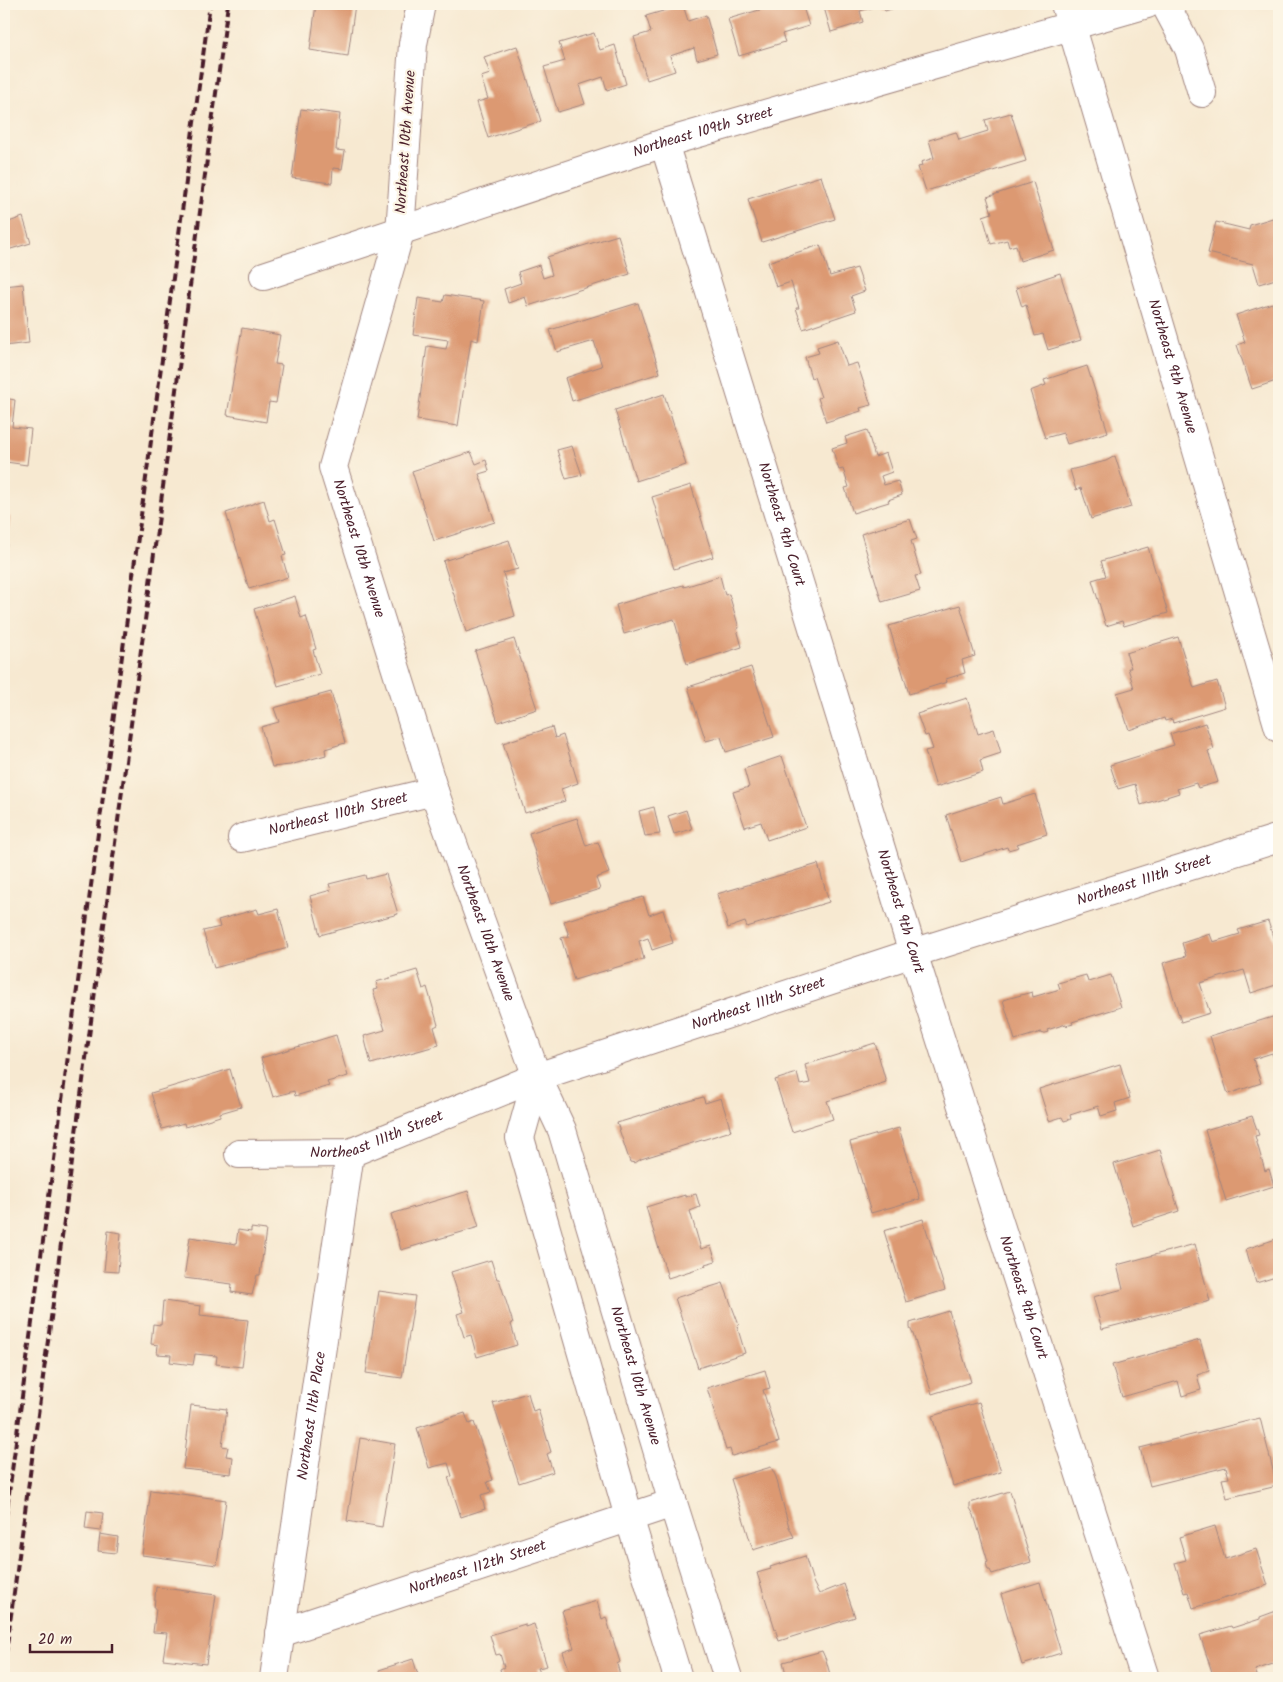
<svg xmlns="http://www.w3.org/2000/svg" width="1283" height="1682" viewBox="0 0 1283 1682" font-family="Kalam,sans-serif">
<rect width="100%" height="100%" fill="#fcf5e5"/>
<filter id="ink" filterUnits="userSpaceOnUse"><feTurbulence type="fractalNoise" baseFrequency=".02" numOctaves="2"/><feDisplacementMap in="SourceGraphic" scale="10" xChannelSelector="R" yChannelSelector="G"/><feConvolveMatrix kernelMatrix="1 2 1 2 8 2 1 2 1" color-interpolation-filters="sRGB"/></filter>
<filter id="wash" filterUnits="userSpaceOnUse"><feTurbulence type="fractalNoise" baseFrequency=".0096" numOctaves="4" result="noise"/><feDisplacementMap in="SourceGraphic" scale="20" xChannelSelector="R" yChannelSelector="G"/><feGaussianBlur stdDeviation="1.12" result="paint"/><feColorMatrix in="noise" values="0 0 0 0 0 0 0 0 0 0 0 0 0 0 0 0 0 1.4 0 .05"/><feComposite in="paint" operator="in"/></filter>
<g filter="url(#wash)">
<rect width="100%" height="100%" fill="#f7e9d1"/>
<g id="blocks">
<path fill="#dc9972" d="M 316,4 L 355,4 L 348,56 L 310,50 Z
M 761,4 L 797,4 L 798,6 L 802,4 L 809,26 L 782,34 L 785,42 L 739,56 L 728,19 L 763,9 Z
M 823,4 L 900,4 L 901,6 L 885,11 L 882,5 L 860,11 L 863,22 L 831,32 Z
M 683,5 L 688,21 L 706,15 L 717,54 L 697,60 L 694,48 L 670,56 L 675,71 L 647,80 L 634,37 L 651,32 L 646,16 Z
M 594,33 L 600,50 L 615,45 L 626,84 L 607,90 L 603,77 L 579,85 L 585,104 L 558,112 L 544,67 L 565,61 L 559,43 Z
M 517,46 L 541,121 L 488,138 L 477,102 L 488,99 L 481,77 L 490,74 L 484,57 Z
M 301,109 L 340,114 L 336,150 L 345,151 L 342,169 L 333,168 L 332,183 L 292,178 Z
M 1011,113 L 1026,161 L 926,191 L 918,167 L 922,166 L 921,162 L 934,158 L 929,140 L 956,132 L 959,140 L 988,131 L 985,120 Z
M 821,176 L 835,219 L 762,242 L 748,199 Z
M 1033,182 L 1054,250 L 1020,261 L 1016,245 L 1009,247 L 1007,240 L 991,244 L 983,216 L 992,213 L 987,197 Z
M 1279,216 L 1279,278 L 1259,284 L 1253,264 L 1208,253 L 1216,222 L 1249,230 L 1250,225 Z
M 23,217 L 31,243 L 4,251 L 4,218 L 6,223 Z
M 618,235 L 630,274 L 528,306 L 525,297 L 508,303 L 504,289 L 521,283 L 518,272 L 539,265 L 543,278 L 552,275 L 547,257 Z
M 820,245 L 830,276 L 857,268 L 865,291 L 851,296 L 856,311 L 803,329 L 796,308 L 799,308 L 791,282 L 776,287 L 768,262 Z
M 1060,273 L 1081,340 L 1048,350 L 1043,334 L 1035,336 L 1026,305 L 1022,307 L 1016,288 Z
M 23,284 L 29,343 L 4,346 L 4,286 Z
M 445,295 L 484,301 L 478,341 L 471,339 L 458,426 L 417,420 L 427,346 L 446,349 L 448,340 L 413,335 L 418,298 L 443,302 Z
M 638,303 L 660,373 L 572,401 L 565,378 L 602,366 L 594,341 L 557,352 L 550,330 Z
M 1272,303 L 1279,323 L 1279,380 L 1252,389 L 1237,345 L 1245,342 L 1236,315 Z
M 242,328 L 280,335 L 275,364 L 282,365 L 276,403 L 269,402 L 266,422 L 227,415 Z
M 838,340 L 847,366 L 857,363 L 871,405 L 860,408 L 861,411 L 826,422 L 818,398 L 821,397 L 814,377 L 811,378 L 805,357 L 819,353 L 817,347 Z
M 1087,366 L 1108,432 L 1067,444 L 1063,433 L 1045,438 L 1030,391 L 1046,385 L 1044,380 Z
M 664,394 L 686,465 L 636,481 L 615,410 Z
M 4,398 L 15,400 L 12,427 L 31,429 L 27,465 L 6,462 L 5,472 Z
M 867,430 L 875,457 L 886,453 L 892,472 L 881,476 L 884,485 L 898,481 L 902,495 L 888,500 L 889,502 L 853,513 L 845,488 L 849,487 L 843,469 L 839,470 L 832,448 L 847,443 L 845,437 Z
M 572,446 L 582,475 L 566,479 L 557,450 Z
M 471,452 L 476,464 L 486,460 L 489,471 L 479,474 L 495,522 L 434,541 L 412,471 Z
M 1115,456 L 1131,507 L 1091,519 L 1081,488 L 1076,490 L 1070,470 L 1106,461 Z
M 691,485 L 713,557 L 674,569 L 652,497 Z
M 264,500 L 270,521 L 275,519 L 286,555 L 282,556 L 288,577 L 249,589 L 226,513 Z
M 4,516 L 10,517 L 6,551 L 4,550 Z
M 910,519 L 917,539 L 911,541 L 921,575 L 915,576 L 920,591 L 882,602 L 861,534 Z
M 509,540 L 518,569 L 503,573 L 515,616 L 466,632 L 443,561 Z
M 1148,547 L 1168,613 L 1124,626 L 1122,621 L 1106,626 L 1092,580 L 1106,576 L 1101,561 Z
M 720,576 L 725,595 L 729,594 L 739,628 L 737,629 L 742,647 L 687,664 L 674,619 L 624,634 L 616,605 L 683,585 L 684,587 Z
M 295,596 L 301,618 L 306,616 L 316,649 L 313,650 L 320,674 L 278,686 L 254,609 Z
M 960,605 L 975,656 L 962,660 L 965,673 L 946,679 L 947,682 L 909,694 L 889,626 Z
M 1178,637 L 1194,688 L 1217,681 L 1225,707 L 1173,723 L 1172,719 L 1165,721 L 1164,718 L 1129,730 L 1117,693 L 1134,688 L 1128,668 L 1131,668 L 1126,653 Z
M 514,639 L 537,709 L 498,722 L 475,651 Z
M 751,667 L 774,737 L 726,752 L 721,737 L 706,741 L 688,687 Z
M 331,692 L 345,743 L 325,749 L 326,755 L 290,765 L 272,767 L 261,727 L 279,722 L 274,708 Z
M 967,698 L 978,734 L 994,729 L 1001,753 L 980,760 L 983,772 L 936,787 L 925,751 L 933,749 L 928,735 L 925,736 L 917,714 Z
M 1205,723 L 1214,749 L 1208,751 L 1218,782 L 1198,788 L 1196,783 L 1177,789 L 1179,793 L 1141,805 L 1135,784 L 1118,789 L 1110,765 L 1174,745 L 1170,734 Z
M 552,727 L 555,738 L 563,735 L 578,783 L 561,789 L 565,801 L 525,813 L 503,743 Z
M 782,756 L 806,827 L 767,840 L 761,822 L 745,827 L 733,792 L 749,787 L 744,769 Z
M 1035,794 L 1047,834 L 1017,844 L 1019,847 L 1008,850 L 1007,847 L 961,862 L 946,815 L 1001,797 L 1003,804 Z
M 654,807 L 660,834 L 645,836 L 639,811 Z
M 686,810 L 692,829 L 674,834 L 668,816 Z
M 577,818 L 586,846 L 598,842 L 609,873 L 596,878 L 600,889 L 551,904 L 529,833 Z
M 818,864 L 829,902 L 747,927 L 745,922 L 728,928 L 717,894 Z
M 386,874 L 398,914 L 320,935 L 310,896 L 331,890 L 329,884 L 365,875 L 366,879 Z
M 643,897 L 649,915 L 663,910 L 673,943 L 652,950 L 648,938 L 639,941 L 644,959 L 574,980 L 561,938 L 569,936 L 564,921 Z
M 257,909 L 259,914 L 278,909 L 288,948 L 214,968 L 203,931 L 220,927 L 218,920 Z
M 1268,921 L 1279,956 L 1279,984 L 1251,993 L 1244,970 L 1200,983 L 1210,1013 L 1181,1022 L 1163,963 L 1186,956 L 1182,943 L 1210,934 L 1213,942 L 1240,934 L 1238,930 Z
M 417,970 L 423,989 L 427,987 L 438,1025 L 434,1027 L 439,1045 L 371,1064 L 364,1036 L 385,1030 L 373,990 L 378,989 L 376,982 Z
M 1086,975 L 1088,982 L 1111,975 L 1121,1007 L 1072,1022 L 1073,1024 L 1066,1026 L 1066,1024 L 1047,1030 L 1048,1032 L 1041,1034 L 1041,1032 L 1015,1040 L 1003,1000 L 1032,992 L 1033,997 L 1060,989 L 1058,983 Z
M 1279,1015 L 1279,1059 L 1275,1061 L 1272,1053 L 1253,1059 L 1261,1083 L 1228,1094 L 1210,1036 Z
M 336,1035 L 348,1076 L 327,1082 L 329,1086 L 295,1096 L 294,1091 L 273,1097 L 261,1058 Z
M 875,1043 L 886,1082 L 827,1101 L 833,1119 L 792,1132 L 775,1080 L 797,1073 L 800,1085 L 810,1083 L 805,1065 Z
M 1120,1064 L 1130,1098 L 1115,1103 L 1117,1111 L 1101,1116 L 1098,1106 L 1070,1115 L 1071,1119 L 1064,1121 L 1062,1117 L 1049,1121 L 1039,1089 Z
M 230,1069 L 241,1107 L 220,1113 L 220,1116 L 185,1127 L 184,1123 L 162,1129 L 151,1093 Z
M 703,1097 L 705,1103 L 721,1098 L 731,1131 L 641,1159 L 635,1163 L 630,1162 L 617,1123 Z
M 1252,1116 L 1259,1135 L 1255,1136 L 1265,1171 L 1269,1169 L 1274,1186 L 1226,1201 L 1205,1130 Z
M 899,1128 L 920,1199 L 871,1213 L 850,1142 Z
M 1160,1150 L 1179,1211 L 1133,1226 L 1114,1164 Z
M 468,1191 L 479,1227 L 401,1250 L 391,1214 Z
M 696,1194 L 700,1207 L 690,1211 L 701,1249 L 711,1246 L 716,1261 L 705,1264 L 706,1266 L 668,1278 L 646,1207 L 685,1195 L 685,1197 Z
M 923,1219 L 945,1290 L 906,1302 L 884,1231 Z
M 251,1228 L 266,1230 L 260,1275 L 257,1275 L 252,1295 L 231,1292 L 232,1284 L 184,1278 L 190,1237 L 236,1244 L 238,1230 L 251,1232 Z
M 108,1231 L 121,1233 L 118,1272 L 104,1271 Z
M 1279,1238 L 1279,1276 L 1256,1283 L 1246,1249 Z
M 1195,1244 L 1210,1301 L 1102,1329 L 1093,1297 L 1123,1289 L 1117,1265 Z
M 491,1260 L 497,1279 L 499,1279 L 513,1323 L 511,1324 L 517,1345 L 477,1357 L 471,1335 L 464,1337 L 457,1314 L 464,1312 L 451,1272 Z
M 723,1283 L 739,1325 L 737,1326 L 745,1353 L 698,1368 L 675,1298 Z
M 379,1291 L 415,1296 L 402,1378 L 366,1373 Z
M 163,1301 L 201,1306 L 200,1315 L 248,1320 L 242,1367 L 216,1364 L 217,1356 L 195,1354 L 193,1365 L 170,1362 L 171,1355 L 157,1354 L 158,1345 L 151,1344 L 153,1324 L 161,1325 Z
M 949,1311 L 971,1382 L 932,1394 L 913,1334 L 910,1328 L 910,1323 Z
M 1200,1340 L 1209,1371 L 1197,1375 L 1201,1390 L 1182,1396 L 1178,1381 L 1122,1397 L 1112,1365 Z
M 765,1370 L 770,1388 L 763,1390 L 779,1442 L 732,1456 L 730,1449 L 726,1450 L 707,1388 Z
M 528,1393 L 533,1411 L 538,1409 L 551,1452 L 547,1454 L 553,1472 L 519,1483 L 493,1403 Z
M 979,1402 L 1001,1472 L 953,1486 L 932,1416 Z
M 191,1405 L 227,1409 L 222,1446 L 228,1447 L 226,1456 L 233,1457 L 231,1474 L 183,1469 Z
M 465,1413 L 469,1424 L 474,1422 L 493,1480 L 487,1482 L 491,1492 L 481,1495 L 485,1509 L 461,1517 L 448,1477 L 452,1476 L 448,1463 L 429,1468 L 417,1428 Z
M 1260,1418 L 1277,1486 L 1227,1498 L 1222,1479 L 1229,1478 L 1226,1467 L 1150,1486 L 1140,1448 Z
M 360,1438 L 395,1444 L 382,1527 L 347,1521 Z
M 771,1467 L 776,1477 L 789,1527 L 794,1537 L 753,1550 L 731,1479 Z
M 151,1490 L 226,1500 L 217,1565 L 142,1555 Z
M 1010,1491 L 1031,1562 L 992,1574 L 990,1570 L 988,1570 L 986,1563 L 988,1562 L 974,1515 L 970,1508 L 970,1503 Z
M 87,1511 L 103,1513 L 101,1531 L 85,1529 Z
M 1215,1526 L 1225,1559 L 1256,1549 L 1268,1585 L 1193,1608 L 1188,1592 L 1184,1593 L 1175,1563 L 1186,1560 L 1179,1537 Z
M 100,1534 L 118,1537 L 116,1553 L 98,1551 Z
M 805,1556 L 813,1582 L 819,1594 L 844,1584 L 855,1617 L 779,1641 L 757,1573 L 771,1569 L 770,1567 Z
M 1040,1582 L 1061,1653 L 1022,1665 L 1001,1594 Z
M 156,1587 L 216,1595 L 206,1664 L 163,1659 L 167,1633 L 153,1632 L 156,1609 L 154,1609 Z
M 597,1601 L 602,1619 L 606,1617 L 620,1662 L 617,1664 L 621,1678 L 572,1678 L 563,1652 L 574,1648 L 562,1611 Z
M 1279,1610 L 1279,1662 L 1255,1670 L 1258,1678 L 1232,1678 L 1231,1676 L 1224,1678 L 1214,1678 L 1200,1635 L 1231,1626 L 1232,1628 L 1260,1619 L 1260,1617 Z
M 525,1624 L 525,1627 L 534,1624 L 547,1666 L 538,1668 L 542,1678 L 502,1678 L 500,1669 L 504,1667 L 500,1654 L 496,1655 L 490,1635 Z
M 822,1651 L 826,1660 L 831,1678 L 787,1678 L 783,1662 Z
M 413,1659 L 419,1678 L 381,1678 L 379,1670 Z"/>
</g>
</g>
<g filter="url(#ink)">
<use href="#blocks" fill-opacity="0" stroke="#a0847e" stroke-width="1"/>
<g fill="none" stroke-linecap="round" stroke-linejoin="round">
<defs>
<g id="minor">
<path id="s1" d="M 421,4 L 413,44 L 400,232 L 333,467 L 434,791 L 537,1077 L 562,1130 L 673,1503 L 728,1678"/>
<path id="s2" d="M 1065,4 L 1279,728"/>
<path d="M 1165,4 L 1189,49 L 1202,93"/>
<path id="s3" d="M 664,143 L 913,953 L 1145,1678"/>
<path id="s4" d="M 264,276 L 664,143 L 1147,4"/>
<path id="s5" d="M 242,838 L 434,791"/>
<path d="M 537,1077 L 520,1138 L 629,1517 L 678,1678"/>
<path id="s6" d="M 239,1154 L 350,1153 L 537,1077 L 913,953 L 1279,838"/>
<path id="s7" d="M 280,1633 L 673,1503"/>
<path id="s8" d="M 274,1678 L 350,1153"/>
</g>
</defs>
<use href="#minor" stroke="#a0847e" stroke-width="30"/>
<use href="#minor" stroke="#fff" stroke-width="28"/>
<path stroke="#4a1f2b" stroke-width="4" stroke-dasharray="8 4" stroke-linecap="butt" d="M 4,1530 L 210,4
M 4,1667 L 228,4"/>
</g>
</g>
<g text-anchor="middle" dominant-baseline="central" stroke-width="4.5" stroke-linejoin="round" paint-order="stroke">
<g font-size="15" fill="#4a1f2b" stroke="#fcf5e5">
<text stroke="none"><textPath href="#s4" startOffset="462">Northeast 109th Street</textPath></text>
<text transform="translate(406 142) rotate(-86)">Northeast 10th Avenue</text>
<text stroke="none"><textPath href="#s2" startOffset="378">Northeast 9th Avenue</textPath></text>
<text stroke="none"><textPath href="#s3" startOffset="399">Northeast 9th Court</textPath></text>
<text stroke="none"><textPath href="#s1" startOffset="559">Northeast 10th Avenue</textPath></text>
<text stroke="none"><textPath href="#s5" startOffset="99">Northeast 110th Street</textPath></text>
<text stroke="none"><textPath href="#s6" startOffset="951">Northeast 111th Street</textPath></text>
<text stroke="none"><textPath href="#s3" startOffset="804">Northeast 9th Court</textPath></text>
<text stroke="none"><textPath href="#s1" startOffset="964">Northeast 10th Avenue</textPath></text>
<text stroke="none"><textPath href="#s6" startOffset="546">Northeast 111th Street</textPath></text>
<text stroke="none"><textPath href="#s6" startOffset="141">Northeast 111th Street</textPath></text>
<text stroke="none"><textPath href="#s3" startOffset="1209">Northeast 9th Court</textPath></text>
<text stroke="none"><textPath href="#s1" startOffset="1432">Northeast 10th Avenue</textPath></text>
<text stroke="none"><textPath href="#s8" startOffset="265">Northeast 11th Place</textPath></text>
<text stroke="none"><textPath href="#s7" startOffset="208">Northeast 112th Street</textPath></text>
</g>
</g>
<rect width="1283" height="1682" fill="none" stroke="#fcf5e5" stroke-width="20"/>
<path d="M30 1644v8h82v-8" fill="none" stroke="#4a1f2b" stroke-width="2.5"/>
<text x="38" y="1644" font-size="15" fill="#4a1f2b" stroke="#fcf5e5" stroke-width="4" paint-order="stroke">20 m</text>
</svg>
